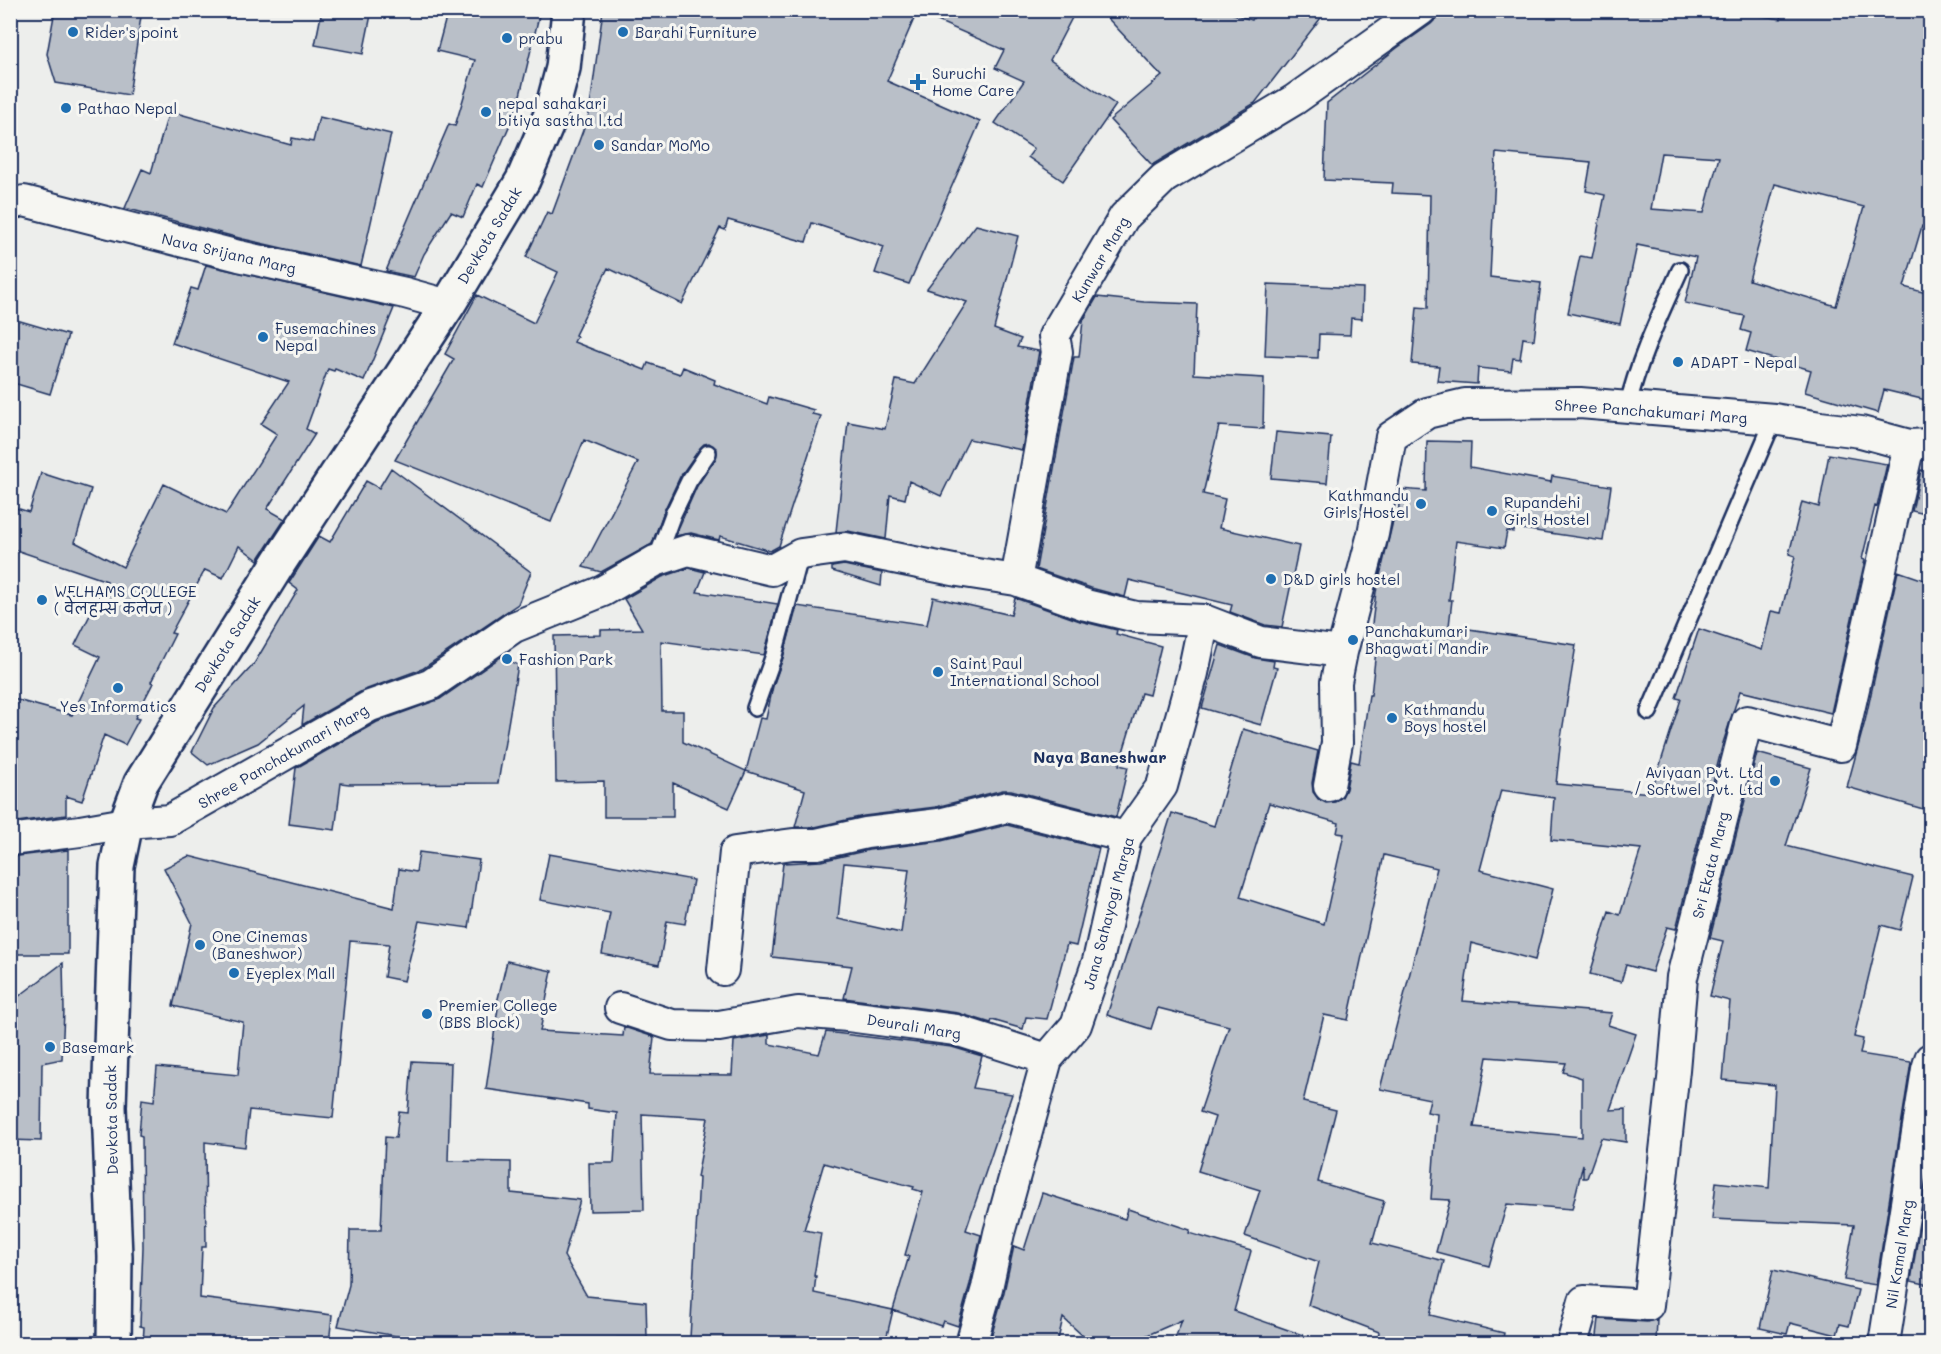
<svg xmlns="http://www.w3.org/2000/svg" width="1941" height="1354" viewBox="0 0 1941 1354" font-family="Mali,'Playpen Sans Deva',sans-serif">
<rect width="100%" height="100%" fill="#edeeec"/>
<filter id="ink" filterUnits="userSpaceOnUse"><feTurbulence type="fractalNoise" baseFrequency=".0167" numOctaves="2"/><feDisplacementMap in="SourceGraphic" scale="12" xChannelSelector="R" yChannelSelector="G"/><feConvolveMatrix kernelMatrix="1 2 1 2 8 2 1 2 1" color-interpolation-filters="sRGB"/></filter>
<g filter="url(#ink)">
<path fill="#b9bfc8" stroke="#1b2f5e" stroke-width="1.5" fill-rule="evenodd" d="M 55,10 L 142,10 L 129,95 L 56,83 L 47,54 Z
M 322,10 L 372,10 L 363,54 L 315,45 Z
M 448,10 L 535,10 L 534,14 L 539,16 L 517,108 L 483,187 L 477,184 L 463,217 L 451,212 L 424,254 L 414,277 L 386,271 L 449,124 L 455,126 L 475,60 L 437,51 Z
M 603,10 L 1076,10 L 1050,60 L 1116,105 L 1063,181 L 1028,157 L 1034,149 L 995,123 L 1024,81 L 995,68 L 1004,50 L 917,12 L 887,81 L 980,122 L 909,284 L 875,273 L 884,247 L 812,223 L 806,242 L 728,220 L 725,230 L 720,228 L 682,304 L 608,268 L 575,335 L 577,336 L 574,342 L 645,370 L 648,363 L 680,374 L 683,367 L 715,380 L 714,384 L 767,404 L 769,397 L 814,410 L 812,414 L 821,416 L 779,546 L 770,551 L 720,536 L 719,540 L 691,533 L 675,536 L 697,486 L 716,458 L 717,449 L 709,443 L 704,444 L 700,448 L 680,477 L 664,511 L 652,544 L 601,572 L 583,567 L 638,462 L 584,440 L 551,522 L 395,460 L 454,359 L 445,354 L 477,295 L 534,323 L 558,272 L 526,257 L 547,212 L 552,214 L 589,114 Z
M 1100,10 L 1222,10 L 1252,20 L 1258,10 L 1327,10 L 1255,103 L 1152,165 L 1110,120 L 1162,76 Z
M 1445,10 L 1724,10 L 1781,19 L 1783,10 L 1930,10 L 1930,229 L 1922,226 L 1904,287 L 1930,294 L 1930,401 L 1884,390 L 1878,413 L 1805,392 L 1811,370 L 1746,351 L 1751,333 L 1741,330 L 1745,316 L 1685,303 L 1696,257 L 1637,245 L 1620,324 L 1568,313 L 1580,256 L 1592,258 L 1605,195 L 1586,191 L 1591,162 L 1496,153 L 1490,277 L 1541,283 L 1534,340 L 1523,338 L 1520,359 L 1513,358 L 1511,371 L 1478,368 L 1477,384 L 1437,381 L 1439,366 L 1412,364 L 1417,307 L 1428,308 L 1430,195 L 1392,193 L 1393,183 L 1324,180 L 1327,103 L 1397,48 L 1431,24 ZM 1661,153 L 1719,157 L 1704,213 L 1651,209 ZM 1775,184 L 1864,207 L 1836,306 L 1749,280 Z
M 169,111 L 291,145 L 292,138 L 313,142 L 319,117 L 391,134 L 361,266 L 243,239 L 125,208 L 142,169 L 151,173 Z
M 976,225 L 1018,236 L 994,329 L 1021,339 L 1017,347 L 1039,351 L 1022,450 L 969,439 L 941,496 L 909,481 L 905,499 L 890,495 L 886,539 L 848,531 L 836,532 L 848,422 L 885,429 L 896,380 L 915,384 L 967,302 L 927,289 Z
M 206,265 L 394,308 L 364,381 L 335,369 L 334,371 L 328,369 L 306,429 L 315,434 L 267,509 L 285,519 L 258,560 L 239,546 L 223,578 L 205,570 L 171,633 L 175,634 L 151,682 L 153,683 L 135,718 L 139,719 L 125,745 L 104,735 L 82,801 L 66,796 L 66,815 L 10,823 L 10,698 L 72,715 L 100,657 L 75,645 L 107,581 L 10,548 L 10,506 L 29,512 L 41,473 L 91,489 L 75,542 L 123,567 L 164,484 L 226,514 L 277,434 L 261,424 L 289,382 L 172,343 L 191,288 L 198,290 Z
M 1268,284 L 1363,288 L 1362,319 L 1351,318 L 1350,335 L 1319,334 L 1318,358 L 1265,356 Z
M 1097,297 L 1144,302 L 1197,304 L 1194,374 L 1264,378 L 1263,429 L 1219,426 L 1203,494 L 1225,499 L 1219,528 L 1299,546 L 1282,627 L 1265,625 L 1230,612 L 1232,605 L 1129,580 L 1125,597 L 1091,588 L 1036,569 L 1074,357 L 1079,357 L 1083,321 Z
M 10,318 L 68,335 L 50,394 L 10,382 Z
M 1276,432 L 1331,437 L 1327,483 L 1271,478 Z
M 1427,441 L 1471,442 L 1470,467 L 1551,482 L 1552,476 L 1611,486 L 1603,541 L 1515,528 L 1514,532 L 1507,531 L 1504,548 L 1456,541 L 1449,600 L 1452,600 L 1449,626 L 1576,645 L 1561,738 L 1556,784 L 1651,793 L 1681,699 L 1676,698 L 1699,629 L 1762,650 L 1771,611 L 1781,613 L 1795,556 L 1789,554 L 1802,502 L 1819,507 L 1829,454 L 1887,464 L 1877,507 L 1875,506 L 1862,559 L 1865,560 L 1831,713 L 1740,691 L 1723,743 L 1676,929 L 1667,927 L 1652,972 L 1626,965 L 1621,982 L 1590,974 L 1609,911 L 1620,915 L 1641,849 L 1551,840 L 1554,798 L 1501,790 L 1480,870 L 1553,889 L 1535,960 L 1471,943 L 1463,1001 L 1612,1013 L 1608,1025 L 1636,1034 L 1610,1110 L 1626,1109 L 1626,1142 L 1601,1138 L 1587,1178 L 1583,1178 L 1583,1164 L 1572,1209 L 1507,1204 L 1489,1266 L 1436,1252 L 1450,1200 L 1431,1199 L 1437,1114 L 1427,1112 L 1430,1099 L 1380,1089 L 1437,868 L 1384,855 L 1348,1020 L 1324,1015 L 1303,1102 L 1336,1110 L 1318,1182 L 1384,1201 L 1372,1243 L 1444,1261 L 1430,1315 L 1504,1333 L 1502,1344 L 1377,1344 L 1379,1332 L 1308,1305 L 1319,1262 L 1245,1236 L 1260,1190 L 1198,1171 L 1215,1117 L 1200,1112 L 1229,1026 L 1158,1008 L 1151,1029 L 1107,1015 L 1172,813 L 1214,826 L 1243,729 L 1318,751 L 1312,783 L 1313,792 L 1318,799 L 1326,803 L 1335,802 L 1342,797 L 1346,789 L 1351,761 L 1359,763 L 1369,695 L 1371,695 L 1378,633 L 1371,632 L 1376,592 L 1394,517 L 1398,518 L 1400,489 L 1426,491 ZM 1269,803 L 1339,823 L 1337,833 L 1344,834 L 1324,924 L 1240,897 ZM 1487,1057 L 1566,1063 L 1563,1072 L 1582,1078 L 1582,1137 L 1474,1127 Z
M 391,468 L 531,572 L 518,604 L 422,669 L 362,691 L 302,725 L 304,706 L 258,743 L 208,765 L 192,752 L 214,708 L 254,664 L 298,590 L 289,583 L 319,536 L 330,542 L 366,481 L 379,488 Z
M 1921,470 L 1930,471 L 1930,515 L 1912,511 Z
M 844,565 L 882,573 L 881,586 L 832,571 L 832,567 Z
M 689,568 L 705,572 L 697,592 L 778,604 L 764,655 L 661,641 L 662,711 L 683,711 L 683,742 L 746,771 L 729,808 L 673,783 L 673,817 L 604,817 L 604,781 L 556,782 L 554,636 L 601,635 L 601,630 L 642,629 L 624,599 L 662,577 Z
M 1898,571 L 1930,582 L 1930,811 L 1847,787 L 1865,721 Z
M 933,597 L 1011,615 L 1015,598 L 1080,621 L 1117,630 L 1116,634 L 1161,646 L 1149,695 L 1141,693 L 1119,765 L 1128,767 L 1116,817 L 1011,790 L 1003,790 L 936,807 L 864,816 L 815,827 L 795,827 L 805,790 L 746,771 L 760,718 L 766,719 L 773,686 L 783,658 L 797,606 L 927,625 Z
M 1220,645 L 1255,658 L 1274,661 L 1273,667 L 1277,668 L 1261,725 L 1202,708 Z
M 501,657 L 518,665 L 498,783 L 349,784 L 341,783 L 335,830 L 289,824 L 296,768 L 377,722 L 440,699 Z
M 1757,753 L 1811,768 L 1786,846 L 1913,877 L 1900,930 L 1881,925 L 1854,1037 L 1863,1039 L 1860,1054 L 1911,1062 L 1876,1285 L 1844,1280 L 1854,1225 L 1712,1219 L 1716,1182 L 1769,1188 L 1775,1085 L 1723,1080 L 1730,1001 L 1710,996 L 1723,941 L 1710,938 Z
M 1007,825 L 1099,848 L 1076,946 L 1067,944 L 1047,1019 L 1026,1017 L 1023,1029 L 992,1020 L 991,1023 L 958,1013 L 844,998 L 852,966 L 772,957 L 783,863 L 821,861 L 869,850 L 941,841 ZM 844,863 L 909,869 L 901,933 L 838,919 Z
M 68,850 L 68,954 L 10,954 L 10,857 Z
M 419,852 L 479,860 L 469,928 L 419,921 L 404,981 L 384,977 L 389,944 L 350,941 L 333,1118 L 249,1110 L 245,1147 L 205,1142 L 206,1247 L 202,1247 L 200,1298 L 332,1315 L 329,1344 L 143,1344 L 144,1327 L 140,1326 L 143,1247 L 142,1136 L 139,1135 L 142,1099 L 154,1101 L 157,1067 L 238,1075 L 243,1022 L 173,1006 L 192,923 L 164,868 L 189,856 L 394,908 L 399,869 L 416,872 Z
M 549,854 L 693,880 L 685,924 L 667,921 L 659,965 L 602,954 L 610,913 L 540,900 Z
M 507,961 L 552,971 L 540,1031 L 623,1036 L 624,1027 L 654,1037 L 650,1074 L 732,1075 L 734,1041 L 769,1035 L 769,1044 L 819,1054 L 826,1032 L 952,1047 L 982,1056 L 973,1088 L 1012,1094 L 966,1230 L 981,1235 L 970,1284 L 958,1326 L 943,1321 L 941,1326 L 893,1310 L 885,1344 L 701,1344 L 701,1338 L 690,1338 L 699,1178 L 697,1177 L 708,1118 L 642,1114 L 644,1210 L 590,1211 L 589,1163 L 614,1163 L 617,1113 L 588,1109 L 588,1104 L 486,1089 L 498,1008 L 496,1007 ZM 824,1163 L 914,1187 L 913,1189 L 923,1192 L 905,1255 L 909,1256 L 893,1310 L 814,1293 L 816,1276 L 814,1276 L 821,1233 L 804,1230 Z
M 63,963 L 64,1010 L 62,1059 L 42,1063 L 41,1141 L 10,1140 L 10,1003 Z
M 412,1061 L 451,1063 L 448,1161 L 511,1162 L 511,1193 L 580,1200 L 564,1256 L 587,1296 L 646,1302 L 647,1338 L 617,1338 L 617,1344 L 443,1344 L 338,1326 L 349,1285 L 350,1230 L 381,1230 L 385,1137 L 396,1138 L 399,1112 L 408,1113 Z
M 1930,1158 L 1930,1285 L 1911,1281 Z
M 1042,1193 L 1125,1219 L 1128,1209 L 1190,1230 L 1189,1233 L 1251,1251 L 1234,1311 L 1314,1339 L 1314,1344 L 1173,1344 L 1182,1320 L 1127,1344 L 1092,1344 L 1063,1318 L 1057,1344 L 1011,1344 L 991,1337 L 1004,1292 L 1014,1246 L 1024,1250 Z
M 1773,1270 L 1858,1290 L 1849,1326 L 1840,1324 L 1837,1335 L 1790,1323 L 1787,1334 L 1760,1328 Z
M 1599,1319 L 1647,1322 L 1657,1319 L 1656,1344 L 1596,1344 Z"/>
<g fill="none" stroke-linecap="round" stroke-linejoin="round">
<defs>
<path id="service" d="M 1627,408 C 1639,358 1659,317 1680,270
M 656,560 L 673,514 L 689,481 L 708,453
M 755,708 L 774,655 L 800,557
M 1649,712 L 1774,419"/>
<path id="minor" d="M 10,204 L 24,201 L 239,256 L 405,293 L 448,305
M 1016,580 L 1057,352 L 1054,336 L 1124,217 L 1164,178 L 1294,100 L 1421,10
M 1329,786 L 1337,743 L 1336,682 L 1342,652
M 10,840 L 80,831 L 126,823 L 170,820 L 370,706 L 430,685 L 514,627 L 603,591 L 655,561 L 688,550 L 772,570 L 801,554 L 845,548 L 958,571 L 1016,580 L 1086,605 L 1136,617 L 1204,620 L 1261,642 L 1342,652 L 1373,534 L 1391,437 L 1427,413 L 1465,404 L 1580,403 L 1774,419 L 1820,427 L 1861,432 L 1909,445 L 1930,444
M 723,970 L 735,852 L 793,844 L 817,844 L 866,833 L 939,824 L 1007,807 L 1126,837
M 620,1008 L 672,1025 L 719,1026 L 798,1012 L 848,1016 L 956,1030 L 1047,1059
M 971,1344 L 987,1288 L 999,1233 L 1047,1059 L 1076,1025 L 1098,961 L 1126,837 L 1162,786 L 1193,673 L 1204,620
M 1572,1344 L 1584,1301 L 1648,1305 L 1674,1070 L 1682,977 L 1747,721 L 1841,746 L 1909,445
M 1884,1344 L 1927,1069 L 1930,1059"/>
<path id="secondary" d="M 114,1344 L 115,1257 L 109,1107 L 117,866 L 126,823 L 141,783 L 280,561 L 448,305 L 523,180 L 550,117 L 563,68 L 569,10"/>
</defs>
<use href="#service" stroke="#1b2f5e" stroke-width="20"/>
<use href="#minor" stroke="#1b2f5e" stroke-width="34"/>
<use href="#secondary" stroke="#1b2f5e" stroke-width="38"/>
<use href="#service" stroke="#f6f6f2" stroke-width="15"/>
<use href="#minor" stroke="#f6f6f2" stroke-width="30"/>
<use href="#secondary" stroke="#f6f6f2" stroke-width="33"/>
</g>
</g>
<g fill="#1f6fb2" stroke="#f6f6f2" stroke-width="2">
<circle cx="73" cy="32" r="6"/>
<circle cx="623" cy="32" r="6"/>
<circle cx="507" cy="38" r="6"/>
<path d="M915 73h6v6h6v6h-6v6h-6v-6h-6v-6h6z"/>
<circle cx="66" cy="108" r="6"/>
<circle cx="486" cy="112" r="6"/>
<circle cx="599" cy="145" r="6"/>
<circle cx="263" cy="337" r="6"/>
<circle cx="1678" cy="362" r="6"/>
<circle cx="1421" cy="504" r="6"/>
<circle cx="1492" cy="511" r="6"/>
<circle cx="1271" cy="579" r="6"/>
<circle cx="42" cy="600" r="6"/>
<circle cx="1353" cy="640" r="6"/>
<circle cx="507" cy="659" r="6"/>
<circle cx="938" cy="672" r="6"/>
<circle cx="118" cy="688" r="6"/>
<circle cx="1392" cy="718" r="6"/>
<circle cx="1775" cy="781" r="6"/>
<circle cx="200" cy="945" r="6"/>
<circle cx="234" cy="973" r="6"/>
<circle cx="427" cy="1014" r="6"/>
<circle cx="50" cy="1047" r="6"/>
</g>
<g text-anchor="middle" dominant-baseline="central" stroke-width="6" stroke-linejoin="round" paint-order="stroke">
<g font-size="15" fill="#1b2f5e" stroke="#f6f6f2" text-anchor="start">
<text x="85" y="32">Rider's point</text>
<text x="635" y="32">Barahi Furniture</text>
<text x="519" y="38">prabu</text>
<text x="932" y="73">Suruchi<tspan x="932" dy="17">Home Care</tspan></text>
<text x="498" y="103">nepal sahakari<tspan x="498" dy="17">bitiya sastha l.td</tspan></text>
<text x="78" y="108">Pathao Nepal</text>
<text x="611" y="145">Sandar MoMo</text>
<text x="275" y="328">Fusemachines<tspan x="275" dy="17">Nepal</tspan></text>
<text x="1690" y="362">ADAPT - Nepal</text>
<text x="1409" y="495" text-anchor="end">Kathmandu<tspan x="1409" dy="17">Girls Hostel</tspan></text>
<text x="1504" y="502">Rupandehi<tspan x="1504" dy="17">Girls Hostel</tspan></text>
<text x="1283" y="579">D&amp;D girls hostel</text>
<text x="54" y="591">WELHAMS COLLEGE<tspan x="54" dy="17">( वेलहम्स कलेज )</tspan></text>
<text x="1365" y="631">Panchakumari<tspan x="1365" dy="17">Bhagwati Mandir</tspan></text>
<text x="519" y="659">Fashion Park</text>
<text x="950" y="663">Saint Paul<tspan x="950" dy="17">International School</tspan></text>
<text x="118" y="706" text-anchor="middle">Yes Informatics</text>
<text x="1404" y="709">Kathmandu<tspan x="1404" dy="17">Boys hostel</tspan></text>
<text x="1763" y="772" text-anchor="end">Aviyaan Pvt. Ltd<tspan x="1763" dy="17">/ Softwel Pvt. Ltd</tspan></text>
<text x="212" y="936">One Cinemas<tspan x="212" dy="17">(Baneshwor)</tspan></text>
<text x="246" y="973">Eyeplex Mall</text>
<text x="439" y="1005">Premier College<tspan x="439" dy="17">(BBS Block)</tspan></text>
<text x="62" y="1047">Basemark</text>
</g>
<g font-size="15" fill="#1b2f5e" stroke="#f6f6f2">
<text transform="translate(489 235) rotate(-59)">Devkota Sadak</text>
<text transform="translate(229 253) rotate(13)">Nava Srijana Marg</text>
<text transform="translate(1100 259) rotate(-59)">Kunwar Marg</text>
<text transform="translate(1651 411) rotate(4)">Shree Panchakumari Marg</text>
<text transform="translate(227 644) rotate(-58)">Devkota Sadak</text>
<text transform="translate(283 756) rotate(-30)">Shree Panchakumari Marg</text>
<text transform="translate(1710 865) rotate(-76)">Sri Ekata Marg</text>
<text transform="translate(1108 913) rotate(-75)">Jana Sahayogi Marga</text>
<text transform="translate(914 1026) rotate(9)">Deurali Marg</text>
<text transform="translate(111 1120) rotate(-91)">Devkota Sadak</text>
<text transform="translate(1899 1254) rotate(-81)">Nil Kamal Marg</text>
</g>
<g font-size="16" font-weight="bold" fill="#1b2f5e" stroke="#f6f6f2">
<text x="1100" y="756">Naya Baneshwar</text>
</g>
</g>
<rect width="1941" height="1354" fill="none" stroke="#f6f6f2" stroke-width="36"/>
<rect x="18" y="18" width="1905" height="1318" fill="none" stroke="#1b2f5e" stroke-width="2" filter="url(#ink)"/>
</svg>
